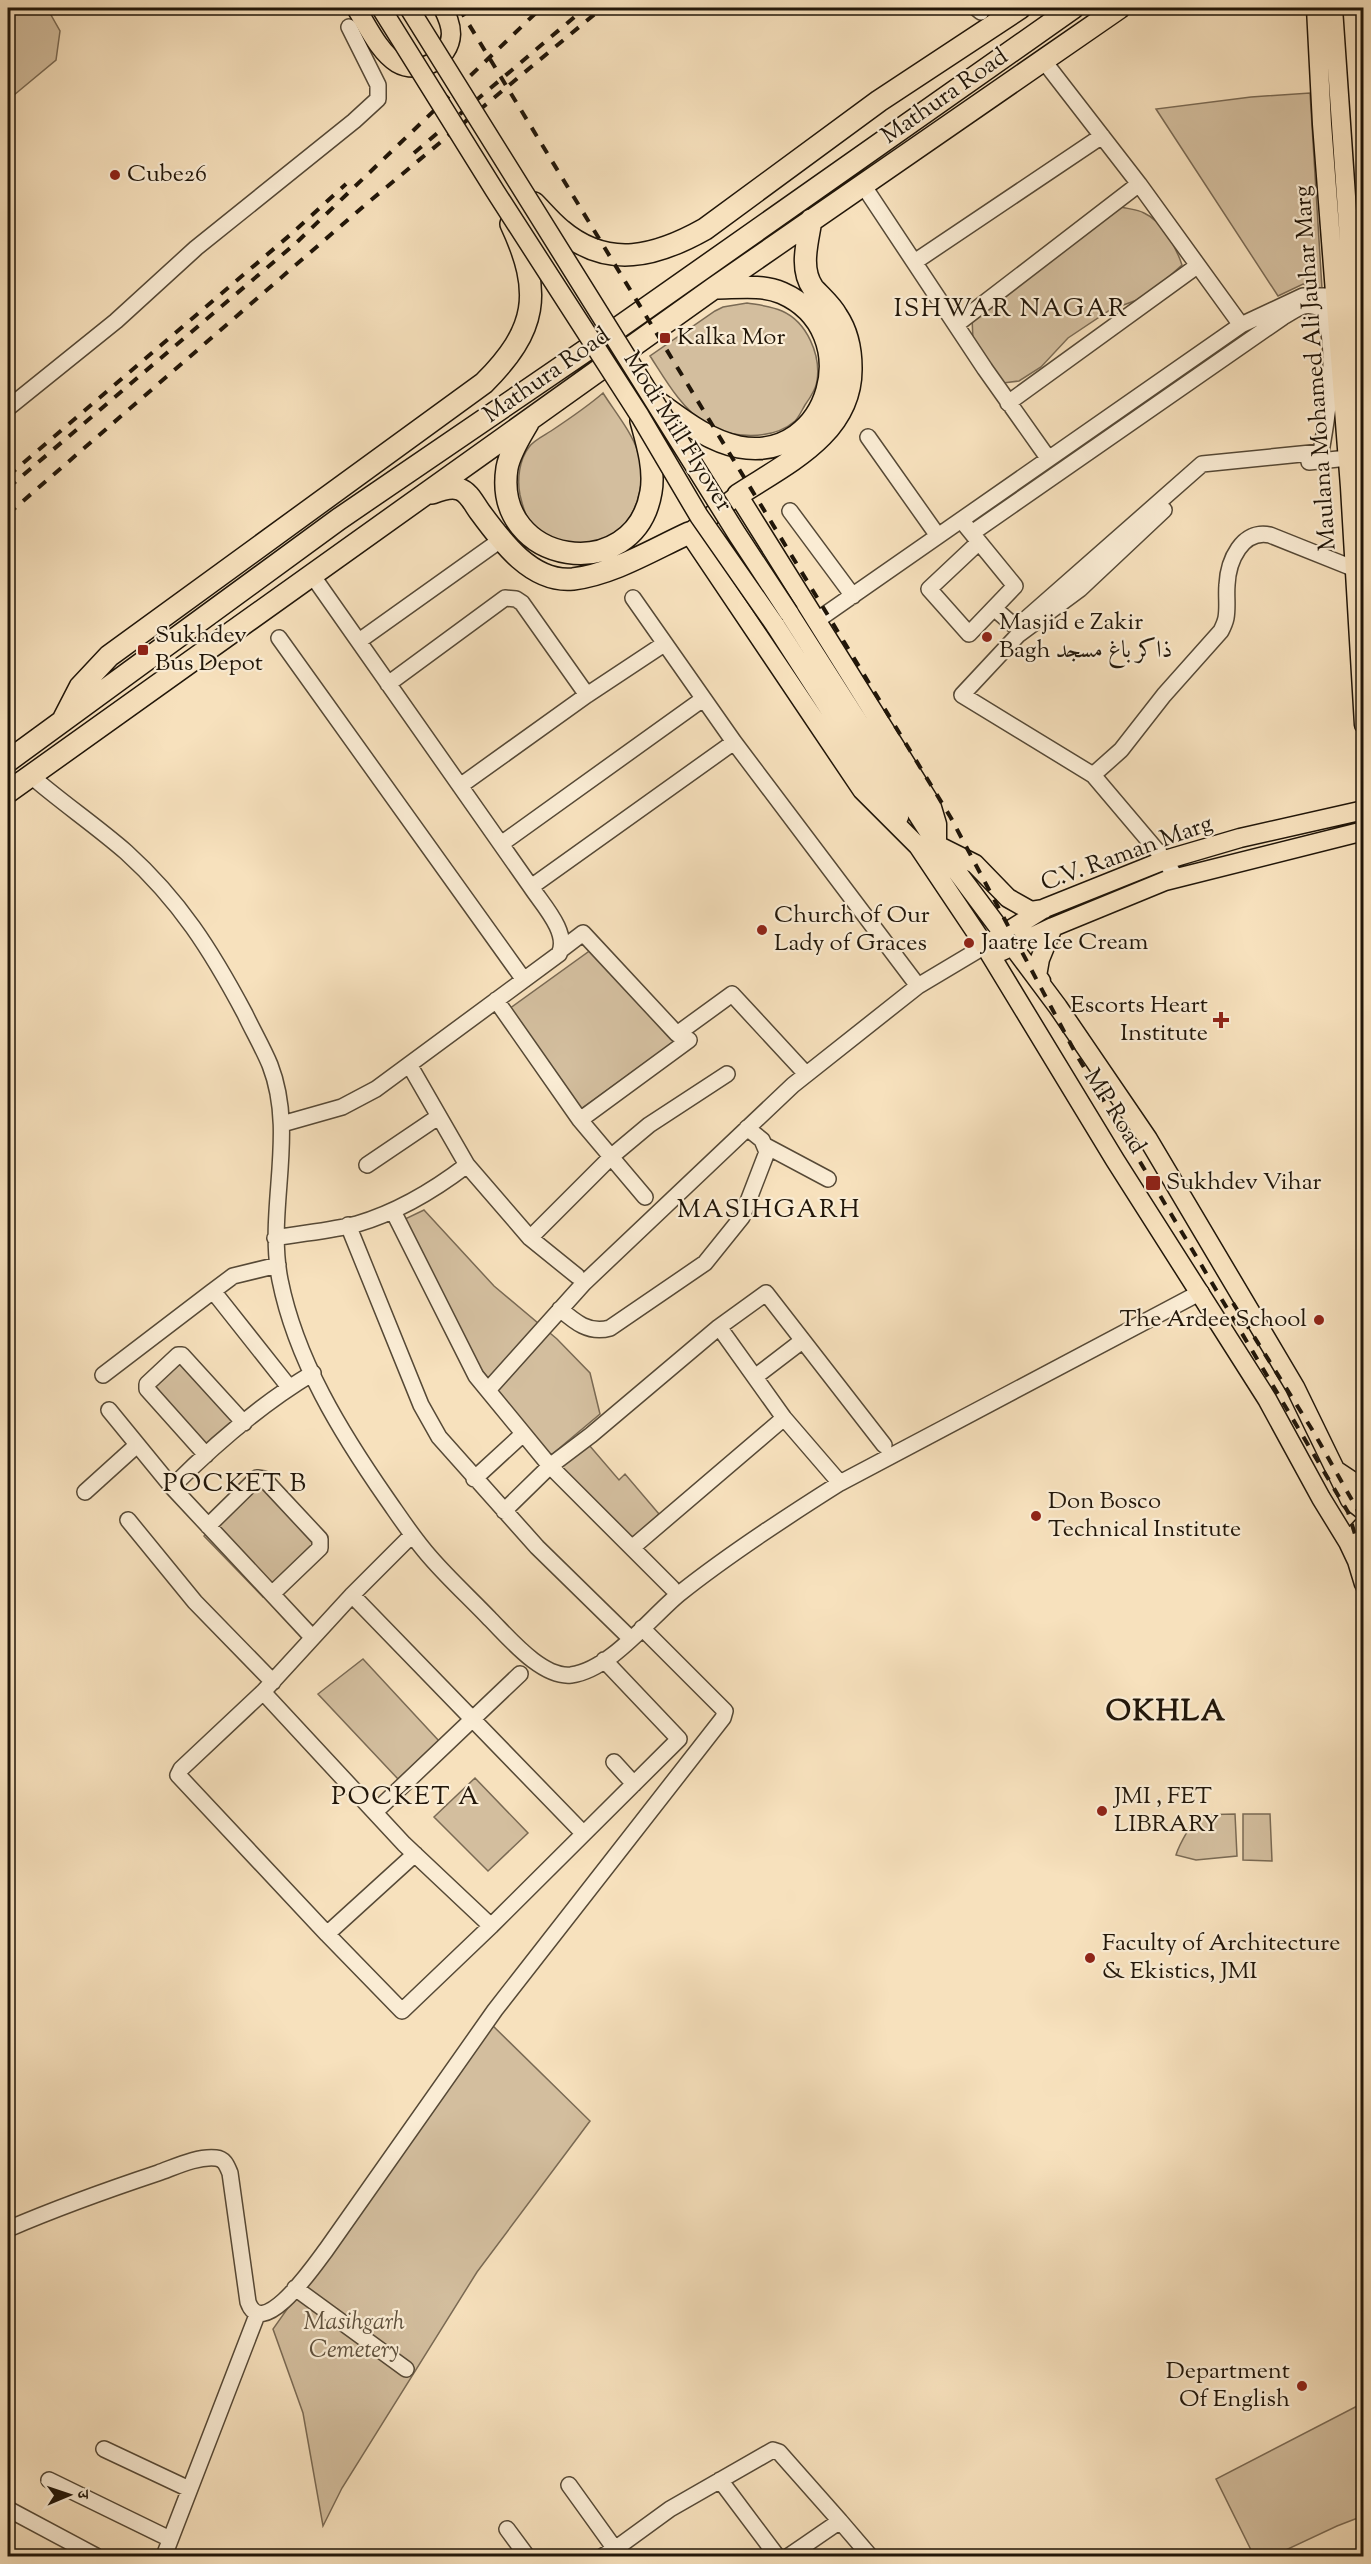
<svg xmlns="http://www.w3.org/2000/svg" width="1371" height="2564" viewBox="0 0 1371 2564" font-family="'Sorts Mill Goudy',Amiri,'Noto Serif Devanagari',serif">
<rect width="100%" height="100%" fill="#f7e1bd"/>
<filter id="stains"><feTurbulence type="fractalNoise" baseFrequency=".00333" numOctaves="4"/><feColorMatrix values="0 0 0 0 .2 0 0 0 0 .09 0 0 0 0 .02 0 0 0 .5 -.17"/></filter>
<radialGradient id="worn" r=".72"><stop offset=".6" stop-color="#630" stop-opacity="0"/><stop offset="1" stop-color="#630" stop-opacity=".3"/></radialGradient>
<path fill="#d3be9e" stroke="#7a6a54" stroke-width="1.5" d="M 8,8 L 47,8 L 60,31 L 56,60 L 8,100 Z
M 1310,93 L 1322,289 L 1303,284 L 1278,296 L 1156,109 L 1251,97 Z
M 1121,207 C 1128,209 1137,209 1144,213 C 1162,221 1176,247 1182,265 L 1156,288 L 1137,300 L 1110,310 L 1068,338 L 1041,367 L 1019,381 L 1003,383 L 973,340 L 972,317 Z
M 747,303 C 759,305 771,306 782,311 C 807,322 821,355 817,381 C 816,389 810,398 805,405 C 802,410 799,417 795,421 C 772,441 730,439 705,423 C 681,408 665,379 650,356 L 715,311 L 723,307 Z
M 603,393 C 615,412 631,431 638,452 C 646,477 640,510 620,529 C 598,549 561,548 539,531 C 527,523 523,508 520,495 C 517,480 519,460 529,447 C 534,440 545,435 551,431 C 569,419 587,407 603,393 Z
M 595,947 L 682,1036 L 578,1111 L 509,1009 Z
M 424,1210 L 494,1286 L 557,1339 L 590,1373 L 600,1414 L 550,1456 L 481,1369 L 405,1219 Z
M 180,1356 L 245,1427 L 208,1455 L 149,1388 Z
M 589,1445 L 619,1480 L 625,1474 L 659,1514 L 633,1539 L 560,1468 Z
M 261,1482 L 319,1544 L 263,1597 L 204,1536 Z
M 363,1659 L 439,1741 L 398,1779 L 318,1694 Z
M 475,1778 L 528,1833 L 488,1871 L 434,1817 Z
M 1235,1814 L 1237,1856 L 1196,1860 L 1176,1855 C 1180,1841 1190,1829 1196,1815 Z
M 1243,1814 L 1270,1814 L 1272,1861 L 1243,1860 Z
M 490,2023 L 590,2121 L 477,2272 L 342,2488 L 323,2526 L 303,2413 L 273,2329 Z
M 1363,2403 L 1363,2516 L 1337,2526 L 1273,2556 L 1254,2556 L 1216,2479 Z"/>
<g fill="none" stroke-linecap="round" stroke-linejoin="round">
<defs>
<path id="minor" d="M 976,8 L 981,12
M 1043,60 L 1139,184 L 1241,325
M 863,185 L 985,369 L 1048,458
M 916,261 L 1102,136
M 957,324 L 1139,184
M 1008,403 L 1197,266
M 8,408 L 116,321 L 196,248 L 354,121 L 378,99 L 378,85 L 349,27
M 868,437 L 938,536
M 1309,462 L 1348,458
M 1164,510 L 1080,589 L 1018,635 L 962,695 L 1093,775 L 1165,860 L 1176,878
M 790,511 L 853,596
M 966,526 L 1015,586 L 969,634 L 929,589 L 979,542
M 972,533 L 1283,317 C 1299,308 1304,301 1322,309 C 1339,345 1328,413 1321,452 L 1202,464 L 1026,619 L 1012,624 L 995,609
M 633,598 L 734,742 L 918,986
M 816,621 L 1241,325 L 1303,296 L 1335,296
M 279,638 L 524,980
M 359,641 L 502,539
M 388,684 L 505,598 L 516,599 L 522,603 L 587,695
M 30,775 C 61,802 95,825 126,852 C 180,901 211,950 245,1014 C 253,1031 263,1048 270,1065 C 297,1134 266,1209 280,1280 C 296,1360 341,1433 387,1499 C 401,1519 414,1539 430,1557 C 449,1579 470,1598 490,1619 C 509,1638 542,1678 571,1675 C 610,1670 650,1618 679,1594 C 729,1554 786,1517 840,1483 L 1201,1292
M 1093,775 L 1121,750 L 1164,695 L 1221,631 C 1223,627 1225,623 1226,618 C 1228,607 1226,596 1227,585 C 1228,561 1242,529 1270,535 L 1355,569
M 460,786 L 587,695 L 664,644
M 501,844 L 703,699
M 531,887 L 734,742
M 562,949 L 583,933 L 677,1034 L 732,994 L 806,1074
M 496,1000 L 580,1120 L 645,1197
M 410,1066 L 467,1165 L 530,1238 L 577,1276
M 580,1120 L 689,1040
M 282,1124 L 342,1107 L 376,1089 L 559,954 C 570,933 542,904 531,887 L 312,575
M 766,1146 L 828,1179
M 367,1165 L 438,1117
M 393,1211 L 476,1376 L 550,1466 L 672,1588
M 348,1225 L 421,1405 L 439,1437 L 537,1547 L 630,1638
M 275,1238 C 302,1233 331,1231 357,1224 C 398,1212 433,1191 467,1165
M 530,1238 L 612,1156 L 649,1125 L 727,1074
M 213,1291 L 233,1276 L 278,1265
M 560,1309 C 575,1322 589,1334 610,1328 L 705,1263 L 742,1217 L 767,1152 L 762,1140 L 747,1128
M 719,1327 L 784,1418 L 840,1483
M 103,1375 L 213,1291 L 289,1387
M 755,1377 L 802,1341
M 488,1390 L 584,1283 L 793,1085 L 918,986 L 985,946
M 109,1410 L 172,1487 L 312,1637
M 206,1455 L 147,1389 L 147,1384 L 178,1355 L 182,1355 L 244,1423
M 474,1479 L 523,1434
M 172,1487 C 214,1445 261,1404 313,1373
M 85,1492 L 137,1445
M 504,1511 L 550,1466 L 591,1435 L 719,1327 L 766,1293 L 884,1445
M 128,1520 L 195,1602 L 273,1682
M 208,1526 L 257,1478 L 264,1479 L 320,1539 L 320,1548 L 272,1594
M 412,1535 L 352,1595 L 263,1692 L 181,1769 L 178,1775 L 327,1934 L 415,1854
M 633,1547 L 784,1418
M 352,1595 L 583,1833
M 263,1692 L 404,1844 L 491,1926 L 402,2011 L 327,1934
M 614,1762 L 634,1784
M 375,1812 L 520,1674
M 491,1926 L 679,1739 L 604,1660
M 8,2229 C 57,2208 107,2190 158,2173 C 175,2167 197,2156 216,2158 C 225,2159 227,2166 230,2173 L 248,2302 C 262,2342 314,2266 326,2250 L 495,2010 L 723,1718 L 725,1711 L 642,1628
M 295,2288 L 406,2369
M 104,2449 L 189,2489
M 49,2480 L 170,2539
M 720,2480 L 777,2556
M 569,2485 L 615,2549 L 603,2556
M 8,2509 L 96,2556
M 507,2529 L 527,2556
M 164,2556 L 257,2315
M 621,2556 L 615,2549 L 670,2509 L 773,2450 L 779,2452 L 840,2521
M 789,2556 L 840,2521 L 870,2556"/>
<path id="major" d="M 356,8 C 367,25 379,52 397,63 C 419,76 450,60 451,34 C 451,24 447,16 443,8
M 1316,8 L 1322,124 L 1350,487 L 1364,725
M 1333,8 L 1364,457
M 789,613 L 937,845 L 1058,1007 L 1148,1139 L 1295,1387 L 1350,1500 L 1364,1511
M 775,625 L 899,817
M 937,845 L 937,824 L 931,804 L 738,495 L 689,533 L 862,790 L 918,846 L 985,946 L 1115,1160 L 1267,1399 L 1321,1498 L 1348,1542 L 1357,1561 L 1364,1584
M 941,847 L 975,864 L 1008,898 L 1031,911 L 1044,909
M 994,940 L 1045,908 L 1165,860 L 1240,838 L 1364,810
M 1002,951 L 1053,927 L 1165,881 L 1364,831
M 1041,981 L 1037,976 L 1040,959 L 1053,927
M 1337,1471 L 1364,1489
M 1348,1542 L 1364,1525"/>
<path id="highway" d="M 534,203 C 543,212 551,222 561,230 C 608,270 657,256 705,229 L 879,101 L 1020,8
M 656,401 C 681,419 708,441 739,447 C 830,464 868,331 782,293 C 761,284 737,288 715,288
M 528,423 C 520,437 510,452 507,468 C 492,566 635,587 651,492 C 655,469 647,443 641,421
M 432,493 C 440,490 450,486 459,489 C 469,492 474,504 480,512 C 502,542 532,583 573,579 C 613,574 652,550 689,533
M 738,495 C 785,464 852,434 851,368 C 851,350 847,331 837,316 C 831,305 821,297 813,288 C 799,268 808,241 811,220
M 64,718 L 80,687 L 109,656 L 484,383 C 537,330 543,293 511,224
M 8,761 L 339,519 L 601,340 L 1073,8
M 8,792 L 714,288 L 1119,8"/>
</defs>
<use href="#minor" stroke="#564936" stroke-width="18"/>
<use href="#major" stroke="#211609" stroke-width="21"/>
<use href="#highway" stroke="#211609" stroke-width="24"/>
<use href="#minor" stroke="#faecd4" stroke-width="15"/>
<use href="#major" stroke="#f7e1bd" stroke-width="18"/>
<use href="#highway" stroke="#f7e1bd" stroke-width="21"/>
<path stroke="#211609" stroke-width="4" stroke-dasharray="10 10" stroke-linecap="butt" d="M 459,8 L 951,818 L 1076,1054 L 1348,1512 L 1364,1563
M 414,153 L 585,8
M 8,476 L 290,235 L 346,184
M 8,488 L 296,243 L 541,8
M 8,514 L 365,205 L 602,8
M 1233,1303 L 1313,1431 L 1357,1509 L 1364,1532"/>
<defs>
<path id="major-bridge" d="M 381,8 L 495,191 L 640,416 L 699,516 L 775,625
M 409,8 L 737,534 L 789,613"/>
</defs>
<use href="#major-bridge" stroke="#211609" stroke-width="21" stroke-linecap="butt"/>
<use href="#major-bridge" stroke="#f7e1bd" stroke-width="18"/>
</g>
<g fill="#8f2418" stroke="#faecd4" stroke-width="2">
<circle cx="115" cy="175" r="6"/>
<rect x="659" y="332" width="12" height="12" rx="3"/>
<circle cx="987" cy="637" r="6"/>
<rect x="137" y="644" width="12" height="12" rx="3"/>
<circle cx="762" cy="930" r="6"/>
<circle cx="969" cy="943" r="6"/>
<path d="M1218 1011h6v6h6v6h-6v6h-6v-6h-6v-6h6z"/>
<rect x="1145" y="1175" width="16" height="16" rx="3"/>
<circle cx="1319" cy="1320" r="6"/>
<circle cx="1036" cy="1516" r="6"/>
<circle cx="1102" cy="1811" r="6"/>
<circle cx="1090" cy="1958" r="6"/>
<circle cx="1302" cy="2386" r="6"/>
</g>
<g text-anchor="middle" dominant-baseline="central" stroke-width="4.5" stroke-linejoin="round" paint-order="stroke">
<g font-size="24" fill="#211609" stroke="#faecd4">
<text transform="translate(945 97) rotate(-35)">Mathura Road</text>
<text transform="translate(1316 368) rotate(-94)">Maulana Mohamed Ali Jauhar Marg</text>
<text transform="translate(547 376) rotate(-35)">Mathura Road</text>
<text transform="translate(677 432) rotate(58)">Modi Mill Flyover</text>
<text transform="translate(1127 854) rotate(-20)">C.V. Raman Marg</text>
<text transform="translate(1114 1112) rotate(58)">MP Road</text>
</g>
<g font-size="24" fill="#211609" stroke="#faecd4" text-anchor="start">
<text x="127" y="175">Cube26</text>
<text x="677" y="338">Kalka Mor</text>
<text x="999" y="623">Masjid e Zakir<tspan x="999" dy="28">Bagh ذاکر باغ مسجد</tspan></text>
<text x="155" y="636">Sukhdev<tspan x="155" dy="28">Bus Depot</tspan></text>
<text x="774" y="916">Church of Our<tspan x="774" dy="28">Lady of Graces</tspan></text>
<text x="981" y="943">Jaatre Ice Cream</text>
<text x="1208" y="1006" text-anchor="end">Escorts Heart<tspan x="1208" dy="28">Institute</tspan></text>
<text x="1166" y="1183">Sukhdev Vihar</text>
<text x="1307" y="1320" text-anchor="end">The Ardee School</text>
<text x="1048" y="1502">Don Bosco<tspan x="1048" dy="28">Technical Institute</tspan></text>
<text x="1114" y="1797">JMI , FET<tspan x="1114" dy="28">LIBRARY</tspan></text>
<text x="1102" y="1944">Faculty of Architecture<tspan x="1102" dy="28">&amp; Ekistics, JMI</tspan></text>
<text x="1290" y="2372" text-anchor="end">Department<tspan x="1290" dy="28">Of English</tspan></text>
</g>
<g font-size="24" font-style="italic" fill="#5f513d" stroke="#faecd4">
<text x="354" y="2323">Masihgarh<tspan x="354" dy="28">Cemetery</tspan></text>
</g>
<g font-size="26" letter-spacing="1.5" fill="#211609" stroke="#faecd4">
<text x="1011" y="309">ISHWAR NAGAR</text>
<text x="769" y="1210">MASIHGARH</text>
<text x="235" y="1484">POCKET B</text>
<text x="406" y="1797">POCKET A</text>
</g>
<g font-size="30" font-weight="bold" letter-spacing="1.5" fill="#211609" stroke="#faecd4">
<text x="1166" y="1712">OKHLA</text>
</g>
</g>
<rect width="1371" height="2564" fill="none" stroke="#f7e1bd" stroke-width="30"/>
<rect x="9" y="9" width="1353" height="2546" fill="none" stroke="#211609" stroke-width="3"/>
<rect x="15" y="15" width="1341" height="2534" fill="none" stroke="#211609" stroke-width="1.5"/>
<g transform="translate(69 2495) rotate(88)" stroke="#faecd4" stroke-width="4.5" paint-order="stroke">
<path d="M0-4.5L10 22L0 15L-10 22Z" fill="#211609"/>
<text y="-9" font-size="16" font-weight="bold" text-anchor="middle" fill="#211609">उ</text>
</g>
<rect width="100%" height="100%" filter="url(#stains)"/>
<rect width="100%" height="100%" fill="url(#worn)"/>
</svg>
